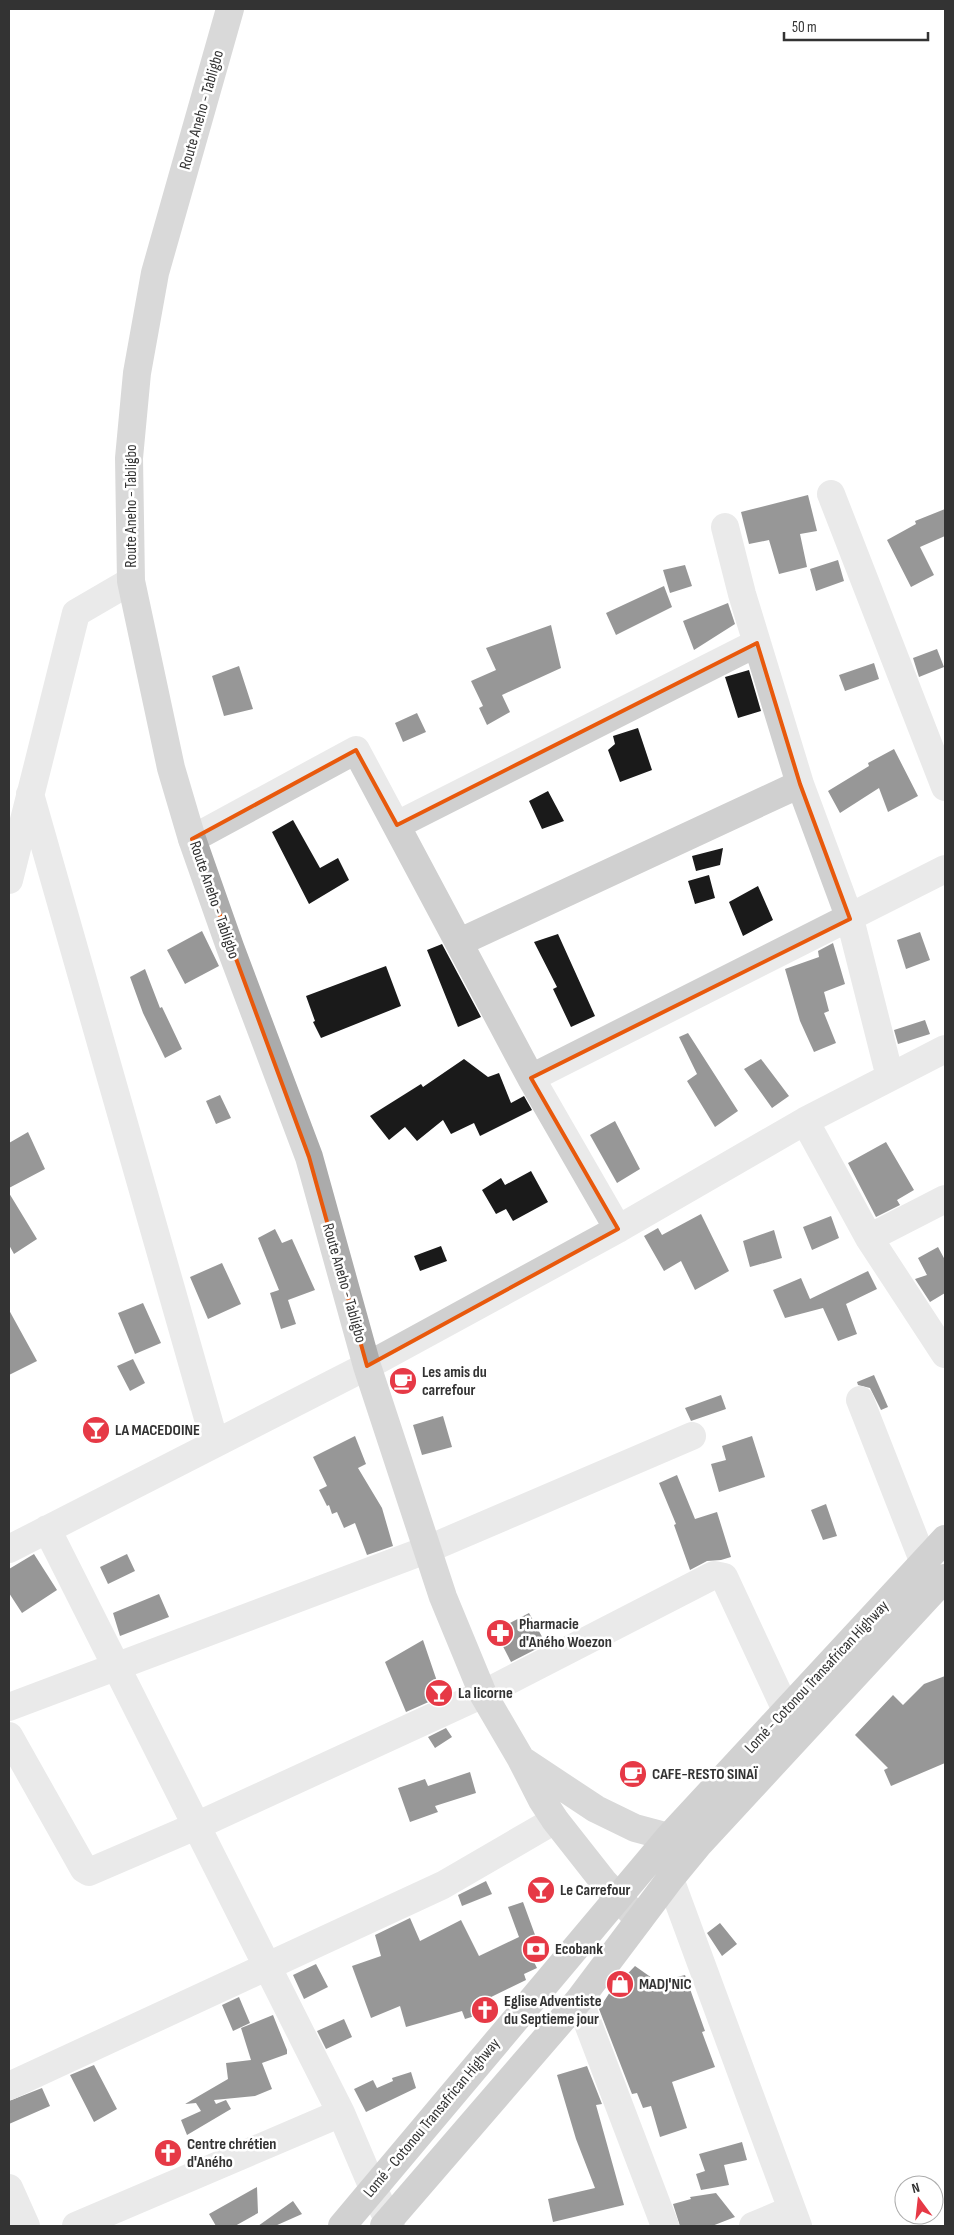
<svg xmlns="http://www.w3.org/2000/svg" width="954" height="2235" viewBox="0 0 954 2235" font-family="'Sofia Sans Condensed',sans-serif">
<rect width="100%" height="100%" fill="#fff"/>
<path fill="#1a1a1a" d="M 808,495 L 817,531 L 800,534 L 807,567 L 779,574 L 769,540 L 749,544 L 741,512 Z
M 945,509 L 945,536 L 920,547 L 934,575 L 911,587 L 887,540 L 916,524 L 915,521 Z
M 838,560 L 844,581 L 816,591 L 810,569 Z
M 685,565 L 692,586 L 670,593 L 663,570 Z
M 664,586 L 672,607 L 616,635 L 606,613 Z
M 728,603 L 735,624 L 694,650 L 683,621 Z
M 551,625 L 561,668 L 502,695 L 510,712 L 487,725 L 479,708 L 483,706 L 471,681 L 496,670 L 486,648 Z
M 937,649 L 944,667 L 919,677 L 913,658 Z
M 874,663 L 879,679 L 845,691 L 839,675 Z
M 239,666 L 253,709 L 224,716 L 212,676 Z
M 749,670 L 761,711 L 738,718 L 725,677 Z
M 417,713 L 426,732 L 403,742 L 395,723 Z
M 638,728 L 652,770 L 620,782 L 608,750 L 615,744 L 613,736 Z
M 894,749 L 918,796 L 888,812 L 879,788 L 840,813 L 828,791 L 869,766 L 868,763 Z
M 548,791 L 564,821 L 542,829 L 529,801 Z
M 293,820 L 320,868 L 338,858 L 349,880 L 309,904 L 272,832 Z
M 723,848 L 720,865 L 696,871 L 692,856 Z
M 709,875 L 715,898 L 695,904 L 688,881 Z
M 758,886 L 773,920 L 743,936 L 729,902 Z
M 202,931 L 219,966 L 185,984 L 167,950 Z
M 920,932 L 930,960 L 906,969 L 897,940 Z
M 558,934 L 595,1016 L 571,1027 L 553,989 L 557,987 L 534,942 Z
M 833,943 L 845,984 L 824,992 L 829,1011 L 824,1013 L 836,1043 L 814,1052 L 800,1021 L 785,969 L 819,957 L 818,951 Z
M 442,944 L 481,1017 L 458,1027 L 427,950 Z
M 386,966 L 401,1006 L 321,1038 L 313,1022 L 315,1021 L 306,996 Z
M 145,969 L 160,1008 L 162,1007 L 182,1049 L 165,1058 L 143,1013 L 130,977 Z
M 925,1020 L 930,1034 L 898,1044 L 894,1030 Z
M 688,1033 L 738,1111 L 715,1127 L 687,1081 L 697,1074 L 679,1037 Z
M 464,1059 L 488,1077 L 499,1073 L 511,1103 L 524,1096 L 532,1110 L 480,1136 L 474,1123 L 451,1134 L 443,1120 L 417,1141 L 405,1127 L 389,1140 L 370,1116 L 421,1084 L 423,1087 Z
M 761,1059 L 789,1096 L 772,1108 L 744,1069 Z
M 220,1095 L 231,1118 L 216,1124 L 206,1101 Z
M 615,1121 L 640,1169 L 617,1183 L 590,1135 Z
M 28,1132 L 45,1169 L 9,1188 L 9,1143 Z
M 886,1142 L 914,1190 L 897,1200 L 900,1205 L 876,1217 L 848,1163 Z
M 531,1171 L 548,1202 L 513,1221 L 506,1209 L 496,1214 L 482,1190 L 501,1178 L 505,1185 Z
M 9,1193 L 37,1239 L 14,1254 L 9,1245 Z
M 701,1214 L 729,1271 L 695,1290 L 681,1261 L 664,1271 L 644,1236 L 658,1228 L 662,1235 Z
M 831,1216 L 839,1238 L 812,1250 L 803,1227 Z
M 275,1229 L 282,1243 L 292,1239 L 315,1290 L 288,1300 L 296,1324 L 281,1329 L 270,1293 L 279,1290 L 258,1238 Z
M 774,1230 L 782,1258 L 750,1267 L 743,1241 Z
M 441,1246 L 447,1261 L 420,1271 L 414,1256 Z
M 938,1247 L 945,1260 L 945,1293 L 930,1302 L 915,1279 L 927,1275 L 918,1258 Z
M 222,1263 L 241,1304 L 208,1319 L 190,1277 Z
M 868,1271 L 877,1289 L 846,1304 L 857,1334 L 838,1341 L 823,1308 L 785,1318 L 773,1290 L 801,1278 L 810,1299 Z
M 143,1303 L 161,1343 L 135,1354 L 118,1313 Z
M 9,1310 L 37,1361 L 9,1375 Z
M 133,1359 L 145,1383 L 130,1391 L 117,1366 Z
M 874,1375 L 888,1407 L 881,1410 L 870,1388 L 858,1385 L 857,1382 Z
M 721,1395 L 726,1409 L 691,1421 L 685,1408 Z
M 443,1416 L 452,1447 L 422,1455 L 413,1425 Z
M 355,1436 L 366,1464 L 358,1468 L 382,1508 L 393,1546 L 367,1555 L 355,1523 L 344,1528 L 337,1512 L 332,1514 L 329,1505 L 327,1506 L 319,1490 L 327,1486 L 313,1457 Z
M 752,1436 L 765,1477 L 719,1492 L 711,1464 L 726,1460 L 722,1446 Z
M 677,1475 L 695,1519 L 717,1512 L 731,1557 L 721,1560 L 707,1561 L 690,1570 L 674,1525 L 676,1524 L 659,1483 Z
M 826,1504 L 837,1536 L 823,1540 L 811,1510 Z
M 34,1554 L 57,1590 L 22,1613 L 9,1593 L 9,1569 Z
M 127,1554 L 135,1571 L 108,1584 L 100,1567 Z
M 159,1594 L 169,1617 L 120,1636 L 113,1613 Z
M 529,1613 L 546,1644 L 511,1662 L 495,1631 Z
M 423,1640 L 442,1696 L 406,1712 L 385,1662 Z
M 945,1676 L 945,1763 L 891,1786 L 884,1770 L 888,1768 L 855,1735 L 893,1695 L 903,1705 L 924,1684 Z
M 446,1728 L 452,1737 L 435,1748 L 428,1737 Z
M 470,1772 L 476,1793 L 435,1806 L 438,1812 L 410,1822 L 398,1788 L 425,1779 L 428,1786 Z
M 486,1881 L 492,1894 L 462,1906 L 458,1895 Z
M 523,1902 L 542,1954 L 532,1958 L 537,1968 L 524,1974 L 526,1980 L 487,1999 L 491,2011 L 465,2019 L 462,2011 L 406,2027 L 400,2006 L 371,2018 L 352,1966 L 381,1956 L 375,1935 L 410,1918 L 420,1941 L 461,1920 L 479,1956 L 519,1937 L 508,1907 Z
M 720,1923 L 737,1944 L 722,1956 L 707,1933 Z
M 316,1964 L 328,1987 L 304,1999 L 293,1975 Z
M 635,1966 L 652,1978 L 645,1985 L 685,1975 L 705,2031 L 702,2032 L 715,2067 L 672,2082 L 687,2128 L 660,2137 L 651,2106 L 643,2108 L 637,2093 L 632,2094 L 599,2009 L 610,1992 Z
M 239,1997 L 250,2023 L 233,2031 L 222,2005 Z
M 273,2015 L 287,2050 L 287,2054 L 262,2063 L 272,2089 L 255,2096 L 214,2100 L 216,2104 L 226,2100 L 231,2109 L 187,2135 L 181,2120 L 201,2111 L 196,2103 L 185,2104 L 228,2079 L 226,2063 L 251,2060 L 241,2028 Z
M 344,2019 L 352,2037 L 326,2049 L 317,2031 Z
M 94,2065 L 117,2109 L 94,2122 L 70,2075 Z
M 587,2066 L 602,2104 L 596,2105 L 624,2205 L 553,2222 L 548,2199 L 595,2188 L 576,2139 L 557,2075 Z
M 411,2072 L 416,2088 L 366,2112 L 354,2089 L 373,2080 L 377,2088 L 393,2081 L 392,2078 Z
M 42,2088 L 50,2106 L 9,2124 L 9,2101 Z
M 742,2142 L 747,2160 L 724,2165 L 729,2185 L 701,2190 L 696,2174 L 705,2171 L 699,2154 Z
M 257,2187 L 258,2213 L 235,2226 L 216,2226 L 209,2214 Z
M 716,2193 L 735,2217 L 712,2226 L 680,2226 L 673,2204 L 691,2199 L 690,2197 Z
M 293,2201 L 302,2214 L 275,2226 L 258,2226 Z"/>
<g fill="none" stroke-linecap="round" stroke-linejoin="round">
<path stroke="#d0d0d0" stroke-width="28" d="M 831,494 L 945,787
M 725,527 L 742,594 L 800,784 L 850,919 L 890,1077
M 30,794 L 215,1443
M 397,825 L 757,643
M 192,839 L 356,750 L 531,1078 L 618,1229
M 9,880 L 76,613 L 131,581
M 460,942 L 800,784
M 531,1078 L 945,869
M 805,1121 L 869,1238 L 945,1354
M 869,1238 L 945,1199
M 860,1400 L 924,1563
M 47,1529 L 341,2113 L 373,2188 L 391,2226
M 9,1549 L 367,1366 L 618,1229 L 805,1121 L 945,1049
M 9,1707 L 426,1550 L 692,1436
M 9,1736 L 84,1869 L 89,1872 L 196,1826 L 483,1694 L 714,1575 L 724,1577 L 786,1710
M 670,1879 L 798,2226
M 579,2000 L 665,2226
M 9,2086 L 443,1885 L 555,1820
M 9,2188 L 26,2226
M 76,2226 L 341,2113
M 753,2226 L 791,2210"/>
<path stroke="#ababab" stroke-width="28" d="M 230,9 L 155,273 L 137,373 L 129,458 L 131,581 L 171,768 L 192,839 L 230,947 L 309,1157 L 367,1366 L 443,1597 L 483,1694 L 521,1759 L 542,1800 L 555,1820 L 603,1881 L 639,1920
M 525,1762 L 596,1809 L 635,1828 L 691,1843"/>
<path stroke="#9a9a9a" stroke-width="28" d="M 342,2226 L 669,1837 L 945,1539
M 384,2226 L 579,2000 L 670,1879 L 698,1845 L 945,1578"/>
</g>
<path d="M0 0H954V2235H0ZM 757,643 L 800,784 L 850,919 L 531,1078 L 618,1229 L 367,1366 L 309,1157 L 192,839 L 356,750 L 397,825 Z" fill="#fff" fill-opacity=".55" fill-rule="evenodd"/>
<path fill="none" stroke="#e8590c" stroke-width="4" stroke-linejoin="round" d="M 757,643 L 800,784 L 850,919 L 531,1078 L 618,1229 L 367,1366 L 309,1157 L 192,839 L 356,750 L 397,825 Z"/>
<defs>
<symbol id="cafe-disc" viewBox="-11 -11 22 22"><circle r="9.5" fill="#e63946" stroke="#fff"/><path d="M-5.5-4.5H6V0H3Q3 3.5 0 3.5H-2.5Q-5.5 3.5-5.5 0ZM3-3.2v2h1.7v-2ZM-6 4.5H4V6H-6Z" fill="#fff"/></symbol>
<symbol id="bar-disc" viewBox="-11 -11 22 22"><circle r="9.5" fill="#e63946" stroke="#fff"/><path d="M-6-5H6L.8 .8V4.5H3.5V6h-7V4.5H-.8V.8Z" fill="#fff"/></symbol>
<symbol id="pharmacy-disc" viewBox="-11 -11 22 22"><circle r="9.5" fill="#e63946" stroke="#fff"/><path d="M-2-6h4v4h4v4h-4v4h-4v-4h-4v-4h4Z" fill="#fff"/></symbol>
<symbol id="bank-disc" viewBox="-11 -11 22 22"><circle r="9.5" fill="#e63946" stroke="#fff"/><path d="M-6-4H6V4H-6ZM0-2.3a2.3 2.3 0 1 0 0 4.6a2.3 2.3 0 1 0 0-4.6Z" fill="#fff"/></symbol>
<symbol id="shop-disc" viewBox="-11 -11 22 22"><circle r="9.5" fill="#e63946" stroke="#fff"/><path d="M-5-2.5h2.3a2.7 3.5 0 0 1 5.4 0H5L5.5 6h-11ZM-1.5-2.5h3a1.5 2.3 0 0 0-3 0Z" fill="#fff"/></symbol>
<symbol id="church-disc" viewBox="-11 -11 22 22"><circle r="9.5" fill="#e63946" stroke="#fff"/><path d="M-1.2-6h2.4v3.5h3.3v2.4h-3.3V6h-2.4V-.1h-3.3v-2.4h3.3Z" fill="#fff"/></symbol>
</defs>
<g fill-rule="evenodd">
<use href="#cafe-disc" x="387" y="1365" width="32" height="32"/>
<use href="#bar-disc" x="80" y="1414" width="32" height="32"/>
<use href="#pharmacy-disc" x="484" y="1617" width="32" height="32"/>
<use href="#bar-disc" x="423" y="1677" width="32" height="32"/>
<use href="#cafe-disc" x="617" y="1758" width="32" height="32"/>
<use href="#bar-disc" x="525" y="1874" width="32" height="32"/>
<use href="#bank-disc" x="520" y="1933" width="32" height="32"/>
<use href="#shop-disc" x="604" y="1968" width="32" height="32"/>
<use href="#church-disc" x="469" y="1994" width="32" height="32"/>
<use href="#church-disc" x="152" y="2137" width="32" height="32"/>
</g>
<g text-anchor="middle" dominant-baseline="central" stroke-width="5" stroke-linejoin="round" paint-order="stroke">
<g font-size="16" fill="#333" stroke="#fff">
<text transform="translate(202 110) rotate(-74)">Route Aneho - Tabligbo</text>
<text transform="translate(131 506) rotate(-90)">Route Aneho - Tabligbo</text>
<text transform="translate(214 900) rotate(71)">Route Aneho - Tabligbo</text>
<text transform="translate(344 1283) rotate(74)">Route Aneho - Tabligbo</text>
<text transform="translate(817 1677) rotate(-47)">Lomé - Cotonou Transafrican Highway</text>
<text transform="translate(432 2118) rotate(-50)">Lomé - Cotonou Transafrican Highway</text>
</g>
<g font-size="16" font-weight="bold" fill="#333" stroke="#fff" text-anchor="start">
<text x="422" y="1372">Les amis du<tspan x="422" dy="18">carrefour</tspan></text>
<text x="115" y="1430">LA MACEDOINE</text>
<text x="519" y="1624">Pharmacie<tspan x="519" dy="18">d'Aného Woezon</tspan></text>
<text x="458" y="1693">La licorne</text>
<text x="652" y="1774">CAFE-RESTO SINAÏ</text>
<text x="560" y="1890">Le Carrefour</text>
<text x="555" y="1949">Ecobank</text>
<text x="639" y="1984">MADJ'NIC</text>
<text x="504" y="2001">Eglise Adventiste<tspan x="504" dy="18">du Septieme jour</tspan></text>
<text x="187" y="2144">Centre chrétien<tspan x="187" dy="18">d'Aného</tspan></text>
</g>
</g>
<rect width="954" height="2235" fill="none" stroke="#333333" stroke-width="20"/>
<g transform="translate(919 2200) rotate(345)"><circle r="24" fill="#ffffff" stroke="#adadad"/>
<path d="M0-4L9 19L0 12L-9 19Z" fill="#e63946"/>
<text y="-8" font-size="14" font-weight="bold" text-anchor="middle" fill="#333333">N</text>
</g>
<path d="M784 32v8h144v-8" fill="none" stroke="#333333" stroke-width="2.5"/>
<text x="792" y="32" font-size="15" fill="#333333" stroke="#ffffff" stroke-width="4" paint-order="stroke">50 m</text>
</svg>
